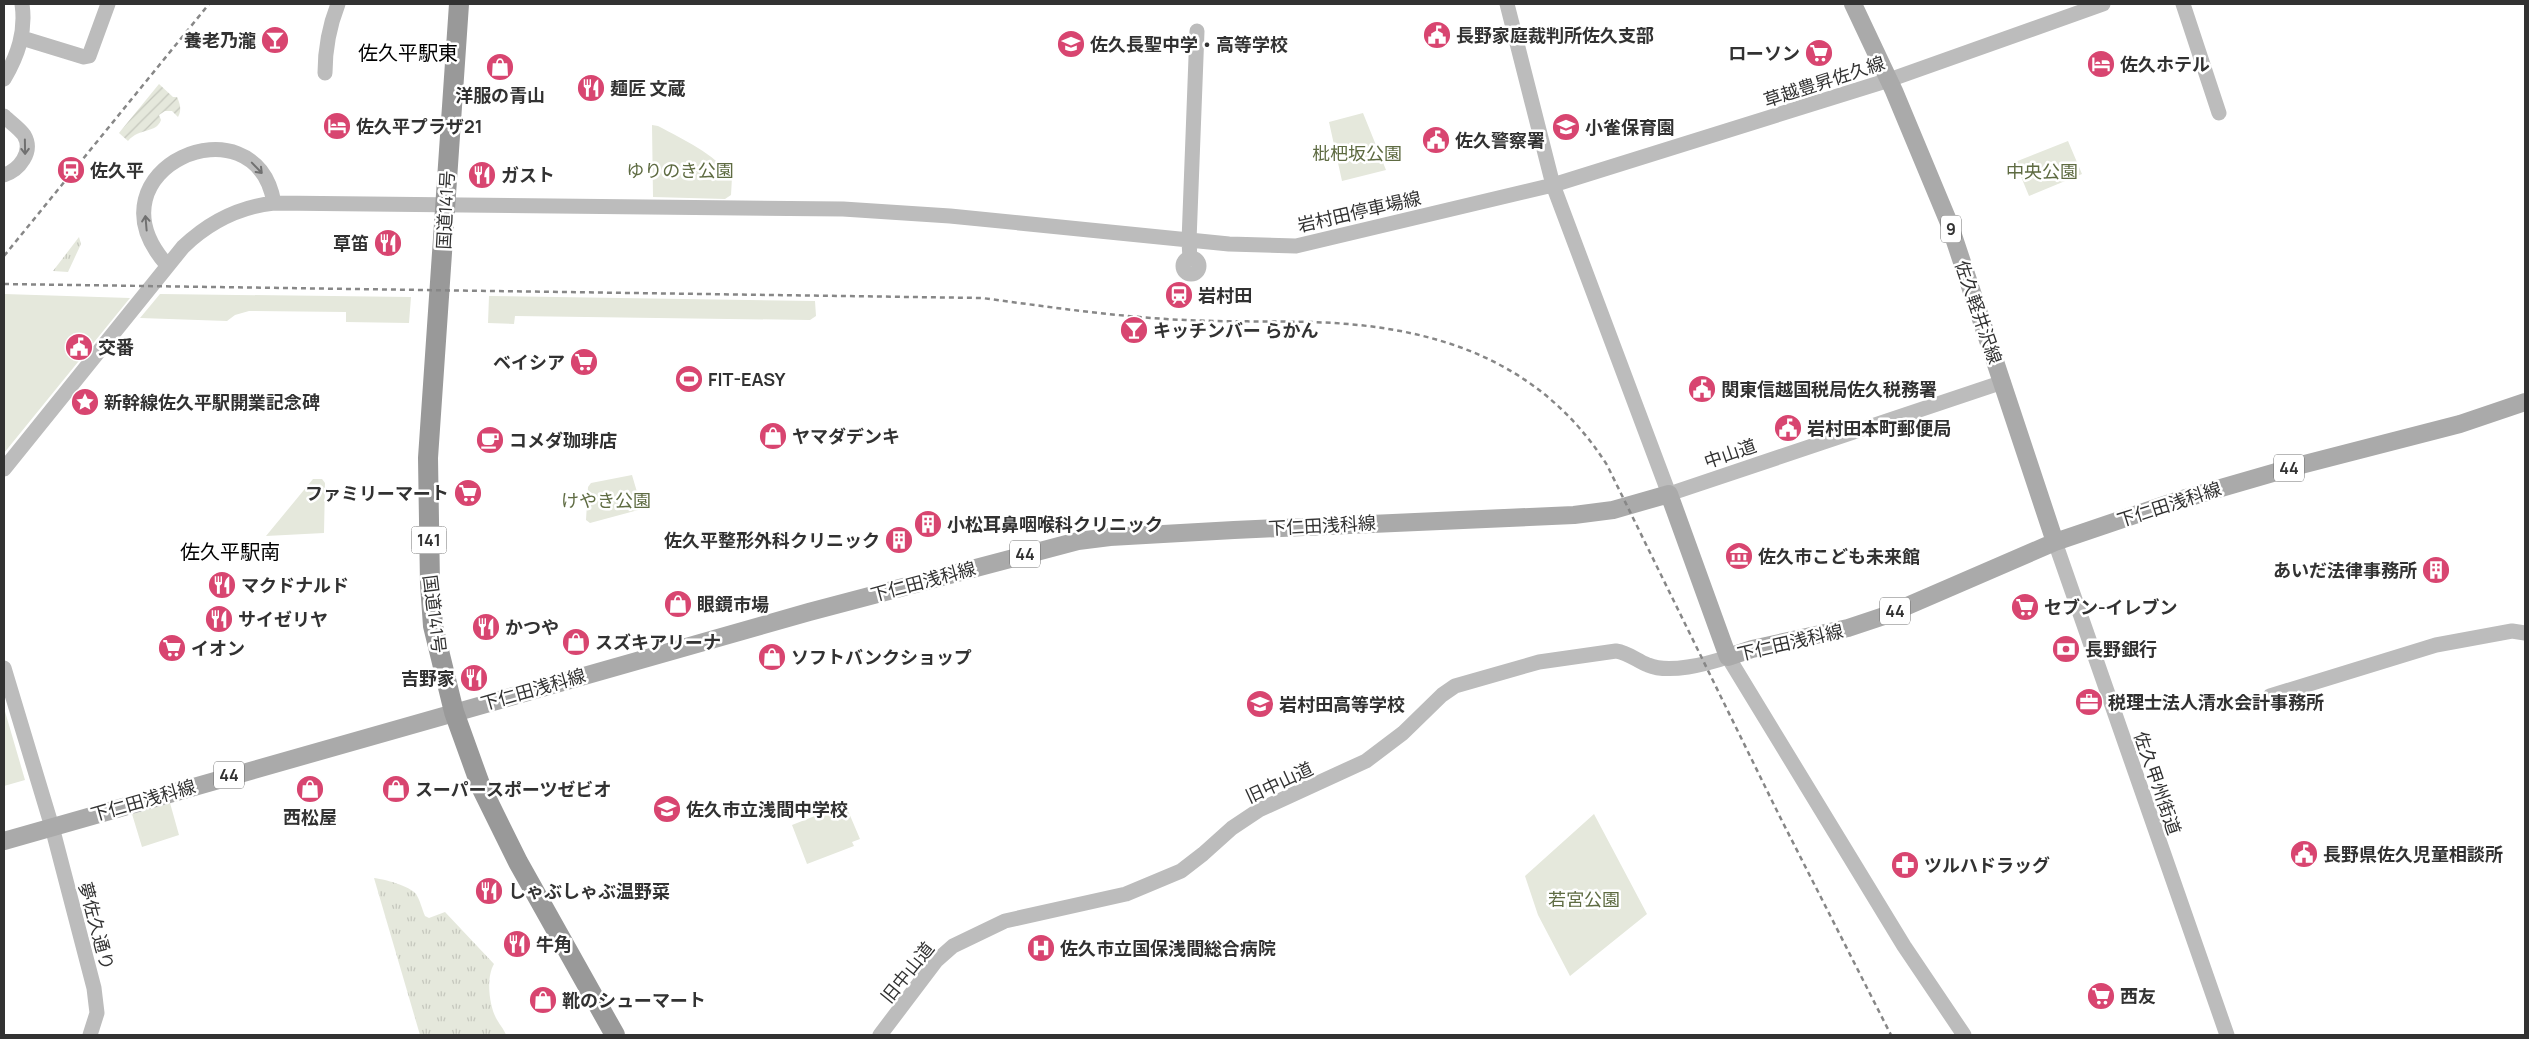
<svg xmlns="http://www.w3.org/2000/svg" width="2529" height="1039" viewBox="0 0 2529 1039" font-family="Manrope,'Noto Sans JP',sans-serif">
<defs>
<pattern id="grass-tufts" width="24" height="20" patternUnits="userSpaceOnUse" patternTransform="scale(1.25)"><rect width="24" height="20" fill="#e5e8dc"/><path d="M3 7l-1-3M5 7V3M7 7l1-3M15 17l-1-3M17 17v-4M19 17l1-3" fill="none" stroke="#c5c7bd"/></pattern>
<pattern id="garden-furrows" width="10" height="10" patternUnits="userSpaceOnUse" patternTransform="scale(1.25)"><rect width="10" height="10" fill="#e5e8dc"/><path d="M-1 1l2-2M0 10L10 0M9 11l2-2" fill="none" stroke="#c5c7bd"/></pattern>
</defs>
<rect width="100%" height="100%" fill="#fff"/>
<path fill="url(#grass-tufts)" d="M 79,237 L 81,244 L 68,272 L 53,271 Z
M 374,878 C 384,879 410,886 416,894 C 420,900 422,909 425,916 L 429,918 L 445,912 L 494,964 C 486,977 489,1005 496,1018 C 499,1024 504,1029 506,1035 L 420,1035 Z"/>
<path fill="#e5e8dc" d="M 1363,113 L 1386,170 L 1342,181 L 1329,122 Z
M 652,125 L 658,126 C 684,140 713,153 732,177 L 731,195 L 725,199 L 653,197 Z
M 2068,141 L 2082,174 L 2029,196 L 2015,162 Z
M 4,294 L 130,298 L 4,453 Z
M 160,294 L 411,297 L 409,323 L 346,322 L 346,312 L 249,311 L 235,315 L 227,321 L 140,318 Z
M 489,296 L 815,301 L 816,316 L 810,320 L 515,316 L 514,324 L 488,323 Z
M 632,475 L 642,509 L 590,523 L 586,520 L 588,487 L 591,483 Z
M 313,479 L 322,479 L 325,483 L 324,533 L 266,536 Z
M 4,708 L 25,780 L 4,786 Z
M 170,803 L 179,835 L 142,847 L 132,814 Z
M 840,806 L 841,808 L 846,806 L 860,839 L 852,842 L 854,846 L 807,864 L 792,825 Z
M 1594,814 L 1647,914 L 1570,976 L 1538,915 L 1525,876 Z"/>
<path fill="url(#garden-furrows)" d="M 159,84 L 173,97 L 177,97 C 180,104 182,110 178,117 L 172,111 L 165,111 L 159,115 L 161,120 C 156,134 140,127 128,141 L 119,133 Z"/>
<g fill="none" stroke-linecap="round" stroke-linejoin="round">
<path stroke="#bcbcbc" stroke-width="15" d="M 1507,4 L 1553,185 L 1669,494 L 2003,382
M 2183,4 L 2219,113
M 22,38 L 84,57 L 89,56 L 108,4
M 325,73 C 325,48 329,27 338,4
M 4,79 C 18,55 26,32 22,4
M 4,116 C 10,122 19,128 24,135 C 34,152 19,170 4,175
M1183 266a8 8 0 1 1 16 0a8 8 0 1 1-16 0Z
M 1190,259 L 1189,241 L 1197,31
M 167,265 C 82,169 256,95 274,203
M 4,469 L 183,247 C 209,222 239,207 274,203 L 843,209 L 950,216 L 1229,244 L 1296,246 L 1553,185 L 1889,80 L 2103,4
M 2055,542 L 2227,1035
M 4,668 L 52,827 L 94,988 L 97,1013 L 90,1035
M 2270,696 L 2436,645 L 2512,631 L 2525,633
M 880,1035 L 936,961 L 953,946 L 1005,921 L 1126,894 L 1181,871 L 1203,854 L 1232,828 L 1259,810 L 1366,761 L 1403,733 L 1442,695 L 1455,686 L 1539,662 L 1616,651 C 1629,653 1637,661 1648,665 C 1669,674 1707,664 1728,657 L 1904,946 L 1964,1035"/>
<path stroke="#aaa" stroke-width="18" d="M 1853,4 L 1894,91 L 1949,223 L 2055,542
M 4,841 L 809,612 L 1078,541 L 1110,537 L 1234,530 L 1574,515 L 1613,510 L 1669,494 L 1728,657 L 1752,649 L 1848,628 L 1884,616 L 2055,542 L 2176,501 L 2297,466 L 2460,424 L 2525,402"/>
<path stroke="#999" stroke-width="20" d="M 459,4 L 428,458 L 430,584 L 433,626 L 454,712 L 481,787 L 518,862 L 615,1035"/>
<path stroke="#878787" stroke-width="2.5" stroke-dasharray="5 4" stroke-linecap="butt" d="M 4,256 L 209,4
M 4,284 L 982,298 C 1050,307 1117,317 1185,320 C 1227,322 1268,321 1310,322 C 1431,325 1539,358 1607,465 L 1779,815 L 1891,1035"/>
</g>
<defs><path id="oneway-shaft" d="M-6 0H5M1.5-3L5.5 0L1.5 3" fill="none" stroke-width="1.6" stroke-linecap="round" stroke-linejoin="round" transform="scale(1.25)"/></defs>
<g stroke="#707070">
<use href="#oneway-shaft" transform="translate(25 147) rotate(89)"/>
<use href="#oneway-shaft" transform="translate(257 168) rotate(46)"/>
<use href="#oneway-shaft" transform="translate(146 223) rotate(-95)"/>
</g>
<defs>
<symbol id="civic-disc" viewBox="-11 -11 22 22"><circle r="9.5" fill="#d84570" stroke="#fff"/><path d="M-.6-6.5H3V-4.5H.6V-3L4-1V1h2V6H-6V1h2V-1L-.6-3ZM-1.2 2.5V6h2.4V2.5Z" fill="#fff"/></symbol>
<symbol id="bar-disc" viewBox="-11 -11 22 22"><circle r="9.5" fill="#d84570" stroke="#fff"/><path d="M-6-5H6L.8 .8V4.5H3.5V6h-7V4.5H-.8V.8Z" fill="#fff"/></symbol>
<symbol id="school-disc" viewBox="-11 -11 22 22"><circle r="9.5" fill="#d84570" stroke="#fff"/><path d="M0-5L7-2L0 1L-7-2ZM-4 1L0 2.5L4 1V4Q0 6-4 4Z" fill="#fff"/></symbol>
<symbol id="supermarket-disc" viewBox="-11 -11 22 22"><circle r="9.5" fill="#d84570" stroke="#fff"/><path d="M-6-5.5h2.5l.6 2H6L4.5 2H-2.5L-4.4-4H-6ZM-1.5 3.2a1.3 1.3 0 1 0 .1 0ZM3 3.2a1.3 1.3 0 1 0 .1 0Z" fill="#fff"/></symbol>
<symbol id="hotel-disc" viewBox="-11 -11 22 22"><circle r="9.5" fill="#d84570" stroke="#fff"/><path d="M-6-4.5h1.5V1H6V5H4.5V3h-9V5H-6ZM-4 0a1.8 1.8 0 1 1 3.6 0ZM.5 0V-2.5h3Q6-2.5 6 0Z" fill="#fff"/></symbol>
<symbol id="shop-disc" viewBox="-11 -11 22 22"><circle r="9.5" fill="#d84570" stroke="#fff"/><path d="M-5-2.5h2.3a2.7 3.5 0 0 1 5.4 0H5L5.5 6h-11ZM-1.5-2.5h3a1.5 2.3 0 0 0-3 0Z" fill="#fff"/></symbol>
<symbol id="restaurant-disc" viewBox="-11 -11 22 22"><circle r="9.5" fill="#d84570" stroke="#fff"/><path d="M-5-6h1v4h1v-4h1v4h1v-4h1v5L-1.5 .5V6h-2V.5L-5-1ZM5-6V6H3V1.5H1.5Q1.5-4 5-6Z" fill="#fff"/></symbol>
<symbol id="station-disc" viewBox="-11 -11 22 22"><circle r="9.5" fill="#d84570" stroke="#fff"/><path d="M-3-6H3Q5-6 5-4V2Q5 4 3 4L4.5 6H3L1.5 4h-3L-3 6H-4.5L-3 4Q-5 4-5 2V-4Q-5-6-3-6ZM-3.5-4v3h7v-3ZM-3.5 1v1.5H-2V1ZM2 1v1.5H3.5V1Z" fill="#fff"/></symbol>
<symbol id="stadium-disc" viewBox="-11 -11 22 22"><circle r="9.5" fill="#d84570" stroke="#fff"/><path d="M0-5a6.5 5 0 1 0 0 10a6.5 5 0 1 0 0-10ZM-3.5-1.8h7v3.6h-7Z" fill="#fff"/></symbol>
<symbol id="sight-disc" viewBox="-11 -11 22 22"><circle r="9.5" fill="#d84570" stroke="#fff"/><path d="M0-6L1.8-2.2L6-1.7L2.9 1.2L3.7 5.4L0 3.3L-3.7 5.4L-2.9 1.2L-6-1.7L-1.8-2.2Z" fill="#fff"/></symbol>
<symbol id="cafe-disc" viewBox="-11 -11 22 22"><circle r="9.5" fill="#d84570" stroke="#fff"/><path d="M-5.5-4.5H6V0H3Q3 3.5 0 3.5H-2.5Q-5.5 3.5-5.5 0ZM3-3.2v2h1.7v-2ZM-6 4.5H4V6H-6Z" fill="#fff"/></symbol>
<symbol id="building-disc" viewBox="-11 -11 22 22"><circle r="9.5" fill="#d84570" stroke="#fff"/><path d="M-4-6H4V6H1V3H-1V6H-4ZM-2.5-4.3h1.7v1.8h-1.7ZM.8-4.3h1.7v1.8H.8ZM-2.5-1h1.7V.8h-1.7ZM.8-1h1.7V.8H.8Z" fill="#fff"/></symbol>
<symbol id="museum-disc" viewBox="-11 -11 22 22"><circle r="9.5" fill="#d84570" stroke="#fff"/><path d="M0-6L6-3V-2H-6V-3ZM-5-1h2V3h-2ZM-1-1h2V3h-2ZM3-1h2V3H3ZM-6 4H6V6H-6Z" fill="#fff"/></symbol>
<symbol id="bank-disc" viewBox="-11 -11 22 22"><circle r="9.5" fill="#d84570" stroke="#fff"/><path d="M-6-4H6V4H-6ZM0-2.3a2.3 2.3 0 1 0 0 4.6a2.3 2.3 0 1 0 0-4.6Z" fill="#fff"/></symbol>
<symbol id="office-disc" viewBox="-11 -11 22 22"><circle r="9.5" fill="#d84570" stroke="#fff"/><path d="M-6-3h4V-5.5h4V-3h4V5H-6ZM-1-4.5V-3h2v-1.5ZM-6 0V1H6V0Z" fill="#fff"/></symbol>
<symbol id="pharmacy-disc" viewBox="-11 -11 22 22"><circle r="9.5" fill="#d84570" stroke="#fff"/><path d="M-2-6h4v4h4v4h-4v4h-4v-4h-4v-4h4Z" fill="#fff"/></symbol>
<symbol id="hospital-disc" viewBox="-11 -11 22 22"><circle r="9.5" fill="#d84570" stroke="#fff"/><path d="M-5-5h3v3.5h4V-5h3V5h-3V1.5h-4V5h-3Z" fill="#fff"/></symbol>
</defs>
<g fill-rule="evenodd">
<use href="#civic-disc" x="1421" y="19" width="32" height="32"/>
<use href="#bar-disc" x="259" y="24" width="32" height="32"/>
<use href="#school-disc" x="1055" y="28" width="32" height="32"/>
<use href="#supermarket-disc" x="1803" y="37" width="32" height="32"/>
<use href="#hotel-disc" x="2085" y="48" width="32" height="32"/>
<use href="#shop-disc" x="484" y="51" width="32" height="32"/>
<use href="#restaurant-disc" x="575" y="72" width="32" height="32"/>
<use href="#hotel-disc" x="321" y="110" width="32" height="32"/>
<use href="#school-disc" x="1550" y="111" width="32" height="32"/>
<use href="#civic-disc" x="1420" y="124" width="32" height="32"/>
<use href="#station-disc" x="55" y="154" width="32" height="32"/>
<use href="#restaurant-disc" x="466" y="159" width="32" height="32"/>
<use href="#restaurant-disc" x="372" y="227" width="32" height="32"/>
<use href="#station-disc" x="1163" y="279" width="32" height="32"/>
<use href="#bar-disc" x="1118" y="314" width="32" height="32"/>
<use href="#civic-disc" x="63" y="331" width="32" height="32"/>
<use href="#supermarket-disc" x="568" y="346" width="32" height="32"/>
<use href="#stadium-disc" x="673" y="363" width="32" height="32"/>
<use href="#civic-disc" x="1686" y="373" width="32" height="32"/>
<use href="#sight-disc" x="69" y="386" width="32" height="32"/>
<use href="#civic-disc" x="1772" y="412" width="32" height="32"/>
<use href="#shop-disc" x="757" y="420" width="32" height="32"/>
<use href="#cafe-disc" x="474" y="424" width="32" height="32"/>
<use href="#supermarket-disc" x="452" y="477" width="32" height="32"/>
<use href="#building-disc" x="912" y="508" width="32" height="32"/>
<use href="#building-disc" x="883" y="524" width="32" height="32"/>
<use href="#museum-disc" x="1723" y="540" width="32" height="32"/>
<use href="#building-disc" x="2420" y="554" width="32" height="32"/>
<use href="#restaurant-disc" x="206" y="569" width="32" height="32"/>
<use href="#shop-disc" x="662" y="588" width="32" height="32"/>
<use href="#supermarket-disc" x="2009" y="591" width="32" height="32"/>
<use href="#restaurant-disc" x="203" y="603" width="32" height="32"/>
<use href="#restaurant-disc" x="470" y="611" width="32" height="32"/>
<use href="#shop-disc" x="560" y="626" width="32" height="32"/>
<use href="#supermarket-disc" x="156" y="632" width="32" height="32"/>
<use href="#bank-disc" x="2050" y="633" width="32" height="32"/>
<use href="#shop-disc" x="756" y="641" width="32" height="32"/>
<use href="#restaurant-disc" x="458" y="662" width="32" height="32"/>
<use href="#office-disc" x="2073" y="686" width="32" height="32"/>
<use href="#school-disc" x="1244" y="688" width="32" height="32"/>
<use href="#shop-disc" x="294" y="773" width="32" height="32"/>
<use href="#shop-disc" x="380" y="773" width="32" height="32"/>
<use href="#school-disc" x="651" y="793" width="32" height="32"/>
<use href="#civic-disc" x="2288" y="838" width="32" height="32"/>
<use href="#pharmacy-disc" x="1889" y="849" width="32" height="32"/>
<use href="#restaurant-disc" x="473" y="875" width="32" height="32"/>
<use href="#restaurant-disc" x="501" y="928" width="32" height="32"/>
<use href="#hospital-disc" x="1025" y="932" width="32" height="32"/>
<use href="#supermarket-disc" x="2085" y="980" width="32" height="32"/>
<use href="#shop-disc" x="527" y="984" width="32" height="32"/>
</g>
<g text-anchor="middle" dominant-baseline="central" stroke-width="5" stroke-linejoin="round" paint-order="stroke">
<g fill="#fff" stroke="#707070" stroke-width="1">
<rect x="1941" y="215.5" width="20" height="27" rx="4"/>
<rect x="2274" y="454.5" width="30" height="27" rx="4"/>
<rect x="411.5" y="526.5" width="35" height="27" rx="4"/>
<rect x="1010" y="540.5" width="30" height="27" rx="4"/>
<rect x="1880" y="597.5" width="30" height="27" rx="4"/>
<rect x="214" y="761.5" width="30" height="27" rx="4"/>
</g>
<g font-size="16" font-weight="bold" fill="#323232">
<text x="1951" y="229">9</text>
<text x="2289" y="468">44</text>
<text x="429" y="540">141</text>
<text x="1025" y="554">44</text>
<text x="1895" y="611">44</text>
<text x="229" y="775">44</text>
</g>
<g font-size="18" font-weight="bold" fill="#323232" stroke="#fff" text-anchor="start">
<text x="1456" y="35">長野家庭裁判所佐久支部</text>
<text x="256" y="40" text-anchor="end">養老乃瀧</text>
<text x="1090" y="44">佐久長聖中学・高等学校</text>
<text x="1800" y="53" text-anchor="end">ローソン</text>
<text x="2120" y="64">佐久ホテル</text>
<text x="610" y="88">麺匠 文蔵</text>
<text x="500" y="95" text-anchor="middle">洋服の青山</text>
<text x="356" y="126">佐久平プラザ21</text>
<text x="1585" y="127">小雀保育園</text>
<text x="1455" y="140">佐久警察署</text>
<text x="90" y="170">佐久平</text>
<text x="501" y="175">ガスト</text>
<text x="369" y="243" text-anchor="end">草笛</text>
<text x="1198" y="295">岩村田</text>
<text x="1153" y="330">キッチンバー らかん</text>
<text x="98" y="347">交番</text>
<text x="565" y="362" text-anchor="end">ベイシア</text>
<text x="708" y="379">FIT-EASY</text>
<text x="1721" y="389">関東信越国税局佐久税務署</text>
<text x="104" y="402">新幹線佐久平駅開業記念碑</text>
<text x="1807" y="428">岩村田本町郵便局</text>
<text x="792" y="436">ヤマダデンキ</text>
<text x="509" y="440">コメダ珈琲店</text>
<text x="449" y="493" text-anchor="end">ファミリーマート</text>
<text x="947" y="524">小松耳鼻咽喉科クリニック</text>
<text x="880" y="540" text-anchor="end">佐久平整形外科クリニック</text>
<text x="1758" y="556">佐久市こども未来館</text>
<text x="2417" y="570" text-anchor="end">あいだ法律事務所</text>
<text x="241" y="585">マクドナルド</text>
<text x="697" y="604">眼鏡市場</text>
<text x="2044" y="607">セブン-イレブン</text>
<text x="238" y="619">サイゼリヤ</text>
<text x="505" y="627">かつや</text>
<text x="595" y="642">スズキアリーナ</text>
<text x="191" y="648">イオン</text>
<text x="2085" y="649">長野銀行</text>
<text x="791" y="657">ソフトバンクショップ</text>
<text x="455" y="678" text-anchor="end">吉野家</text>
<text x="2108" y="702">税理士法人清水会計事務所</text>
<text x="1279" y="704">岩村田高等学校</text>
<text x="415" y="789">スーパースポーツゼビオ</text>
<text x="686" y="809">佐久市立浅間中学校</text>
<text x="310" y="817" text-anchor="middle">西松屋</text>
<text x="2323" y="854">長野県佐久児童相談所</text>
<text x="1924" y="865">ツルハドラッグ</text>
<text x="508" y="891">しゃぶしゃぶ温野菜</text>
<text x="536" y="944">牛角</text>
<text x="1060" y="948">佐久市立国保浅間総合病院</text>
<text x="2120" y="996">西友</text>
<text x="562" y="1000">靴のシューマート</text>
</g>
<g font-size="18" fill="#323232" stroke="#fff">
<text transform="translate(1824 81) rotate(-18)">草越豊昇佐久線</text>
<text transform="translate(445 210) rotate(-87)">国道141号</text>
<text transform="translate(1359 211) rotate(-13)">岩村田停車場線</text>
<text transform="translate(1979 312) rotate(71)">佐久軽井沢線</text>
<text transform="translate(1730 453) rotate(-19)">中山道</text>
<text transform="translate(2169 504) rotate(-18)">下仁田浅科線</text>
<text transform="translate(1322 525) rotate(-3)">下仁田浅科線</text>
<text transform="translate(923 581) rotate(-15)">下仁田浅科線</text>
<text transform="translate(435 614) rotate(83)">国道141号</text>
<text transform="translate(1790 642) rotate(-13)">下仁田浅科線</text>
<text transform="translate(533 689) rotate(-16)">下仁田浅科線</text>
<text transform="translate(1279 782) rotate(-25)">旧中山道</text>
<text transform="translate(2158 783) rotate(71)">佐久甲州街道</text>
<text transform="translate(143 800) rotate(-16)">下仁田浅科線</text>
<text transform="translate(97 926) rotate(75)">夢佐久通り</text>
<text transform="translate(907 972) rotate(-51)">旧中山道</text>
</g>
<g font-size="18" fill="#5e6b42" stroke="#fff">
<text x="1357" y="153">枇杷坂公園</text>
<text x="680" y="170">ゆりのき公園</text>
<text x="2042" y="171">中央公園</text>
<text x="606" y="500">けやき公園</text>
<text x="1584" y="899">若宮公園</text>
</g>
<g font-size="20" fill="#000" stroke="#fff">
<text x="408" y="52">佐久平駅東</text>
<text x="230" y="551">佐久平駅南</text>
</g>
</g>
<rect width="2529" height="1039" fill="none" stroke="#323232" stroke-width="10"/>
</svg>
